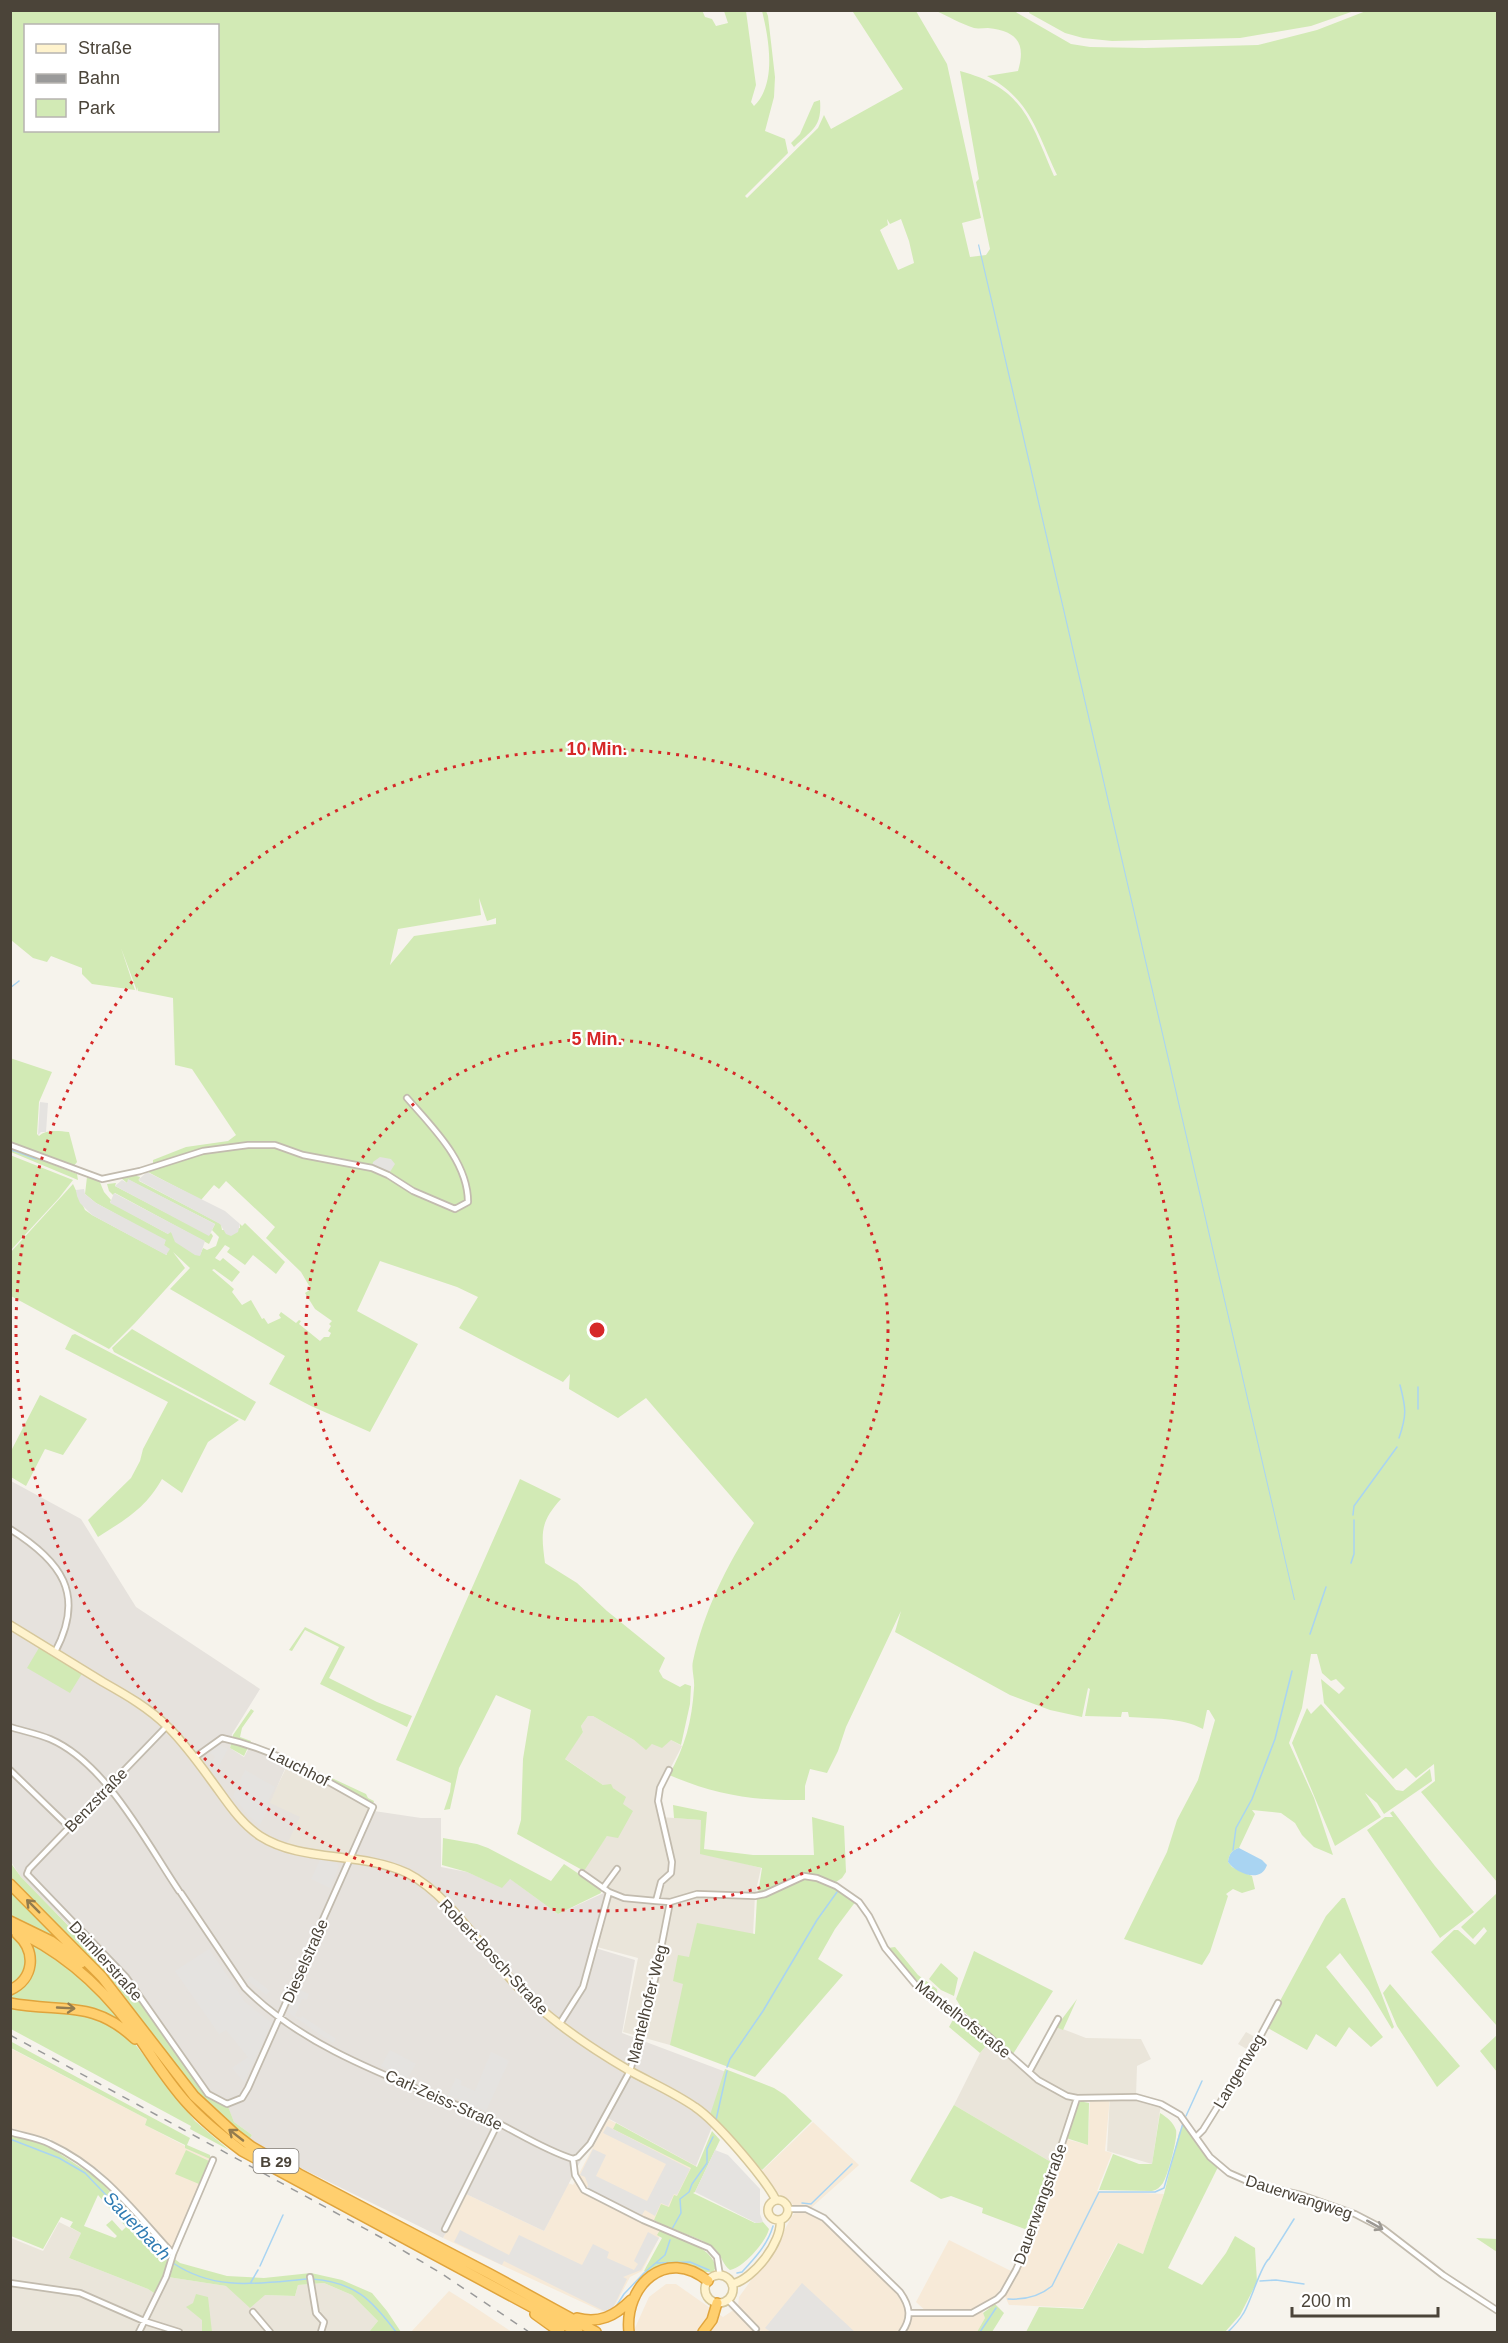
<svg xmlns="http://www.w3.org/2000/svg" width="1508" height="2343" viewBox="0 0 1508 2343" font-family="Helvetica,sans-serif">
<rect width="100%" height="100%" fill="#f6f3ec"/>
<path fill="#eae5da" d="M 588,1716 L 593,1716 L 634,1740 L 646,1749 L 652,1744 L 671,1740 L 682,1746 L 660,1788 L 658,1801 L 661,1817 L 701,1820 L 701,1852 L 761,1868 L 755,1895 L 753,1935 L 670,2045 L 623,2032 L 638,1958 L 597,1947 L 608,1905 L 606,1892 L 581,1873 L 607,1836 L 625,1797 L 613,1788 L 603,1785 L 564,1758 L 583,1732 L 581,1726 Z
M 289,1762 L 369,1808 L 349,1856 L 294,1849 L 286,1846 L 269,1803 Z
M 1055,2026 L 1086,2038 L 1141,2039 L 1151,2059 L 1137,2066 L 1136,2097 L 1161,2104 L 1152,2164 L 1107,2151 L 1110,2095 L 1077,2097 L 1056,2165 L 954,2105 L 980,2053 L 991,2040 L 1029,2072 Z
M 1246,2032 L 1257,2038 L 1250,2051 L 1238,2044 Z
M 59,2222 L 81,2233 L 69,2258 L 148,2289 L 157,2295 L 168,2277 L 226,2286 L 265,2295 L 295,2296 L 298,2285 L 324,2283 L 352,2295 L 378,2321 L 369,2332 L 11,2332 L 11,2238 L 43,2251 Z"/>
<path fill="#f7ead8" d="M 10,2048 L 147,2119 L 145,2125 L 210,2159 L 172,2248 L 99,2170 L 50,2139 L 11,2128 Z
M 1110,2097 L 1105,2151 L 1112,2153 L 1097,2191 L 1164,2194 L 1143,2254 L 1117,2243 L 1083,2308 L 1009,2305 L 1004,2294 L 1027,2250 L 1066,2139 L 1088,2145 L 1090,2098 Z
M 608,2119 L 696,2166 L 642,2271 L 630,2277 L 610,2315 L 443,2238 L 466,2194 L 544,2231 L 568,2183 L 573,2185 Z
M 813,2122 L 859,2165 L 811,2208 L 794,2207 L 789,2199 L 782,2198 L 761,2172 Z
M 798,2210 L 807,2211 L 823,2221 L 901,2297 L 908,2313 L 928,2313 L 916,2302 L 949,2240 L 1013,2272 L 996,2295 L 981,2308 L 985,2318 L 977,2332 L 637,2332 L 634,2330 L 649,2297 L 666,2284 L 676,2284 L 723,2317 L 738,2307 L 739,2297 L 776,2246 L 792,2216 Z
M 449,2291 L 473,2306 L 512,2332 L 411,2332 Z"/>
<path fill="#e6e2dd" d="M 11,1481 L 81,1519 L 136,1607 L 260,1689 L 232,1734 L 230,1748 L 244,1757 L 250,1746 L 288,1762 L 270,1803 L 300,1817 L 286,1846 L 351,1857 L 374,1811 L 421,1818 L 441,1818 L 441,1867 L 467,1872 L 502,1887 L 509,1878 L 558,1914 L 606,1892 L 592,1947 L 635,1960 L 622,2033 L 726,2072 L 712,2116 L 712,2127 L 696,2166 L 604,2116 L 544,2231 L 466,2194 L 443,2238 L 248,2142 L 252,2135 L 234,2122 L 227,2105 L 208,2094 L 125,1977 L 123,1981 L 21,1877 L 11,1862 Z"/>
<path fill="#d2eab5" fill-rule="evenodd" d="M 702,10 L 705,17 L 712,19 L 716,26 L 728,23 L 724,11 L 746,11 L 756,85 L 751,102 L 754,106 C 777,84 769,39 762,11 L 766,11 L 768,16 L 775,77 L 774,97 L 765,131 L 785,139 L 788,153 L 745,196 L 747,198 L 818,128 L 824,115 L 831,129 L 903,89 L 853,12 L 916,11 L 947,64 L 981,218 L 962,223 L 970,257 L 986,255 L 990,249 L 976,182 L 979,179 L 960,71 C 1024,88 1030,121 1054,176 L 1057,175 C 1037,133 1031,100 987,76 L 1018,71 C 1026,44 1018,31 988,28 C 983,28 978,29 974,28 C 961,24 948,16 936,11 L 1014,11 L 1071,44 L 1090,47 L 1145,48 L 1258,45 L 1317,30 L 1366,11 L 1497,11 L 1497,1882 L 1421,1792 L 1435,1781 L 1434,1764 L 1416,1778 L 1406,1768 L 1393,1779 L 1324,1703 L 1321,1679 L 1339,1694 L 1345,1688 L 1336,1679 L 1331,1681 L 1322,1673 L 1317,1654 L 1311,1654 L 1302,1708 L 1289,1743 L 1314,1798 L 1333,1855 L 1314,1847 L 1302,1835 L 1295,1823 L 1281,1813 L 1252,1810 L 1255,1814 L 1239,1848 C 1232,1850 1229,1854 1228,1862 L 1232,1867 L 1252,1876 L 1255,1889 L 1242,1893 L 1233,1889 L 1226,1894 L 1228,1896 L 1210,1952 L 1202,1965 L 1124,1939 L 1167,1852 L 1177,1820 L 1198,1780 L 1215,1720 L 1209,1710 L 1207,1710 L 1203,1729 C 1180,1717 1153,1719 1129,1717 L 1128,1712 L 1122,1712 L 1121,1717 L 1085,1716 L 1090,1689 L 1088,1688 L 1082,1717 L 1050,1710 L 1010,1695 L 895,1632 L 901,1611 L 846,1727 L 838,1751 L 827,1773 L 810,1769 L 805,1786 L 805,1800 C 754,1801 716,1795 669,1775 C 685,1747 692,1721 694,1688 C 695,1679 691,1669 693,1661 C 704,1611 727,1565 754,1523 L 646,1398 L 618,1418 L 569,1389 L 570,1374 L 563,1382 L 459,1328 L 478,1297 L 457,1287 L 380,1261 L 357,1311 L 418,1344 L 370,1432 L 311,1406 L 269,1384 L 285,1356 L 170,1289 L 190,1268 L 173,1252 L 185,1268 L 135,1323 L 109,1349 L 11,1296 L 10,1253 L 73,1184 L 85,1210 L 92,1215 L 167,1255 L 164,1245 L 165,1241 L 96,1203 L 85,1194 L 87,1177 L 99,1180 L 104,1192 L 111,1200 L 110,1202 L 168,1234 L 169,1231 L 171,1232 L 200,1255 L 203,1248 L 207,1250 L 216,1246 L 219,1237 L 212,1230 L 215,1224 L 129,1180 L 127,1183 L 121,1178 L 134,1175 L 140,1177 L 139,1181 L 221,1224 L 222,1230 L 240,1228 L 240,1224 L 242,1226 L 245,1223 L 285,1262 L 276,1274 L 253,1255 L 245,1265 L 227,1252 L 230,1248 L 225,1245 L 215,1258 L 220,1261 L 223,1258 L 240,1272 L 232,1282 L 214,1269 L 212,1270 L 234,1289 L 232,1292 L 242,1305 L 251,1300 L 262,1319 L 264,1318 L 268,1324 L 281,1318 L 279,1315 L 281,1312 L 296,1323 L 299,1320 L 301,1321 L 299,1324 L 320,1341 L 324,1337 L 329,1337 L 331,1333 L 328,1331 L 331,1326 L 329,1324 L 332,1321 L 315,1309 L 305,1293 L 311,1289 L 301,1272 L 266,1238 L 275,1227 L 226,1181 L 219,1189 L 214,1185 L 201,1200 L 146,1171 L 153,1166 L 153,1160 L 186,1147 L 228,1141 L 236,1135 L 192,1069 L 175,1065 L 173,998 L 138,991 L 138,987 L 137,991 L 121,948 L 135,990 L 92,984 L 82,974 L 82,968 L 51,956 L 47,962 L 33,958 L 11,940 L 11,11 ZM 26,26 L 218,26 L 218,130 L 26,130 ZM 887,219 L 890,224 L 901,219 L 909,241 L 914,263 L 898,270 L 880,230 L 888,225 ZM 479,898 L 487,921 L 496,918 L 496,924 L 414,936 L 390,965 L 398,929 L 481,915 Z
M 1030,11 L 1030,10 L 1354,11 L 1311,26 L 1240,38 L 1112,41 L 1083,38 L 1065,33 L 1029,13 Z
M 820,100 C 822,127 813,129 794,147 L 791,143 L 800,134 L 814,102 Z
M 10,1058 L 52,1072 L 39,1102 L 37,1134 L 39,1136 C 46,1129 59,1131 69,1132 L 77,1162 L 73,1167 L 11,1143 Z
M 10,1148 L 77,1174 L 78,1180 L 11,1152 Z
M 10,1155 L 73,1180 L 59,1198 L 11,1250 Z
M 116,1183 L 115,1186 L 209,1235 L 211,1233 L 213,1236 L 209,1244 L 115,1193 L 113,1195 L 109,1191 L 107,1184 Z
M 132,1329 L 256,1402 L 245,1421 L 114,1352 L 112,1348 Z
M 75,1334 L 239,1420 L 208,1442 L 182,1493 L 162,1479 C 145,1509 126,1519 98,1537 L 88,1520 L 131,1478 L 140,1461 L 143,1449 L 168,1402 L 65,1349 L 72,1335 Z
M 40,1395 L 87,1419 L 63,1455 L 45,1449 L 26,1486 L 11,1477 L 11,1451 Z
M 520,1479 L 561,1499 C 540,1522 541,1533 545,1563 L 577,1583 L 607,1611 L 665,1658 L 659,1671 L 663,1678 L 680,1687 L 685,1684 L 691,1686 L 690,1704 L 681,1745 L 671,1740 L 662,1748 L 652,1744 L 646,1750 L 634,1740 L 593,1716 L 588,1716 L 581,1726 L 583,1732 L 565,1759 L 603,1785 L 611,1784 L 613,1788 L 626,1797 L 623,1804 L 633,1811 L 618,1838 L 607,1836 L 584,1871 L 517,1834 L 521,1820 L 523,1759 L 531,1710 L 496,1695 L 459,1768 L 450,1809 L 444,1810 L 450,1792 L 451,1783 L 396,1760 Z
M 305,1627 L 345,1647 L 329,1678 L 377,1702 L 412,1716 L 407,1727 L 320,1684 L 339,1647 L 305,1630 L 292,1651 L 289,1650 Z
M 40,1646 L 83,1672 L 70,1693 L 27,1668 Z
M 1321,1704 L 1396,1790 L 1403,1791 L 1430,1769 L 1432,1781 L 1384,1814 L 1377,1803 L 1365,1793 L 1381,1817 L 1335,1846 L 1292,1743 L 1307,1708 L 1311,1714 Z
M 251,1709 L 254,1711 L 242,1728 L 240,1737 L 251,1741 L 244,1756 L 230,1748 L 233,1735 Z
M 321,1773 L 366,1794 L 368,1798 L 374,1801 L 373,1804 L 319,1776 Z
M 673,1805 L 707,1812 L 704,1849 L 753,1855 L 814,1855 L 812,1817 L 844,1826 L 846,1872 L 842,1878 L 836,1882 L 803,1875 L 758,1894 L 762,1868 L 700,1854 L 701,1820 L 674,1818 Z
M 1393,1811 L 1435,1866 L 1474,1912 L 1440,1938 L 1367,1830 L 1385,1817 L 1393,1817 L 1390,1813 Z
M 443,1838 L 477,1844 L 488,1848 L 551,1881 L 564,1864 L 600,1888 L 601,1893 L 558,1914 L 510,1879 L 502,1888 L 467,1872 L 442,1865 Z
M 10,1862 L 21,1877 L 122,1981 L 126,1977 L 208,2094 L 227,2104 L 234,2122 L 252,2135 L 248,2142 L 182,2078 L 116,1985 L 11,1877 Z
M 806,1878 C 824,1880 841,1891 856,1901 L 835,1929 L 818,1959 L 843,1975 L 755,2077 L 670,2045 L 683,1984 L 673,1981 L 678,1955 L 689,1957 L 697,1923 L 755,1934 L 757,1898 Z
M 11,1888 L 74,1952 L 67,1963 L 93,1986 L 119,2018 L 110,2023 L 135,2044 L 195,2121 L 229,2150 L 190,2129 L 191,2126 L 11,2029 L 10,2007 L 69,2012 L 11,2002 Z
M 1497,1893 L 1497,2026 L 1431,1952 L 1454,1930 L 1458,1930 L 1475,1945 L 1487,1931 L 1484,1927 L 1473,1939 L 1461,1927 Z
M 1342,1898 L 1345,1898 L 1394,2027 L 1392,2029 L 1369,1991 L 1340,1953 L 1326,1967 L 1383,2037 L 1371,2047 L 1349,2027 L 1336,2047 L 1316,2034 L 1307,2050 L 1266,2027 L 1326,1916 Z
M 895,1947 L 918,1975 L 937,1989 L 938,1998 L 918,1984 L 888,1948 Z
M 974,1951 L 1053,1991 L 1013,2054 L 964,2012 L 956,1999 Z
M 941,1963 L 958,1978 L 954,1996 L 941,1990 L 929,1979 Z
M 1390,1984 L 1460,2066 L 1437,2087 L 1397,2026 L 1383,1993 Z
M 1077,1999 L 1063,2030 L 1056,2027 Z
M 956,2014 L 991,2040 L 980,2053 L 949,2027 Z
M 1497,2035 L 1497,2072 L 1480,2051 Z
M 10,2041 L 190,2138 L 187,2145 L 210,2155 L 210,2159 L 185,2148 L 185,2145 L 145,2125 L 147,2119 L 11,2048 Z
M 725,2069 L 774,2088 L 785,2095 L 812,2121 L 762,2170 L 710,2115 Z
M 1083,2100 L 1084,2102 L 1089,2103 L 1088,2145 L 1066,2138 L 1076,2105 Z
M 954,2105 L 1056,2165 L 1033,2232 L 982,2213 L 983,2208 L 951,2196 L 941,2199 L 910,2181 Z
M 1160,2113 C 1168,2118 1173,2122 1176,2130 C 1178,2138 1168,2175 1163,2183 C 1160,2187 1157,2190 1152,2191 L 1099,2190 L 1113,2154 L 1139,2164 L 1152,2164 Z
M 1185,2121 L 1219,2165 L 1168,2268 L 1202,2285 L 1226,2253 L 1235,2236 L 1255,2248 L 1257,2282 L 1240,2315 L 1225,2332 L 1026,2332 L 1039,2307 L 1083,2309 L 1118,2243 L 1143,2254 L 1164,2194 L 1179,2133 Z
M 616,2123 L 697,2167 L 712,2131 L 720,2140 L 695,2192 L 693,2193 L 755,2223 L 763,2222 L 769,2229 C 766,2242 743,2268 730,2270 C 723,2265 722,2257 716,2250 C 706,2240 689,2236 676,2230 L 673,2236 C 689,2243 711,2248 716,2267 L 713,2272 L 702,2272 L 681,2264 L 648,2273 L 644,2271 L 662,2238 L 657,2235 L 663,2225 L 654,2220 L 661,2204 L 669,2207 L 674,2195 L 677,2196 L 691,2168 L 613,2129 Z
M 11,2135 L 48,2146 L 97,2178 L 171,2256 L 157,2295 L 148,2289 L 69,2258 L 81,2233 L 70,2227 L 73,2222 L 61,2217 L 43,2249 L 11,2236 ZM 98,2195 L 126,2227 L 122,2231 L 112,2220 L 106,2225 L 117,2236 L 115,2238 L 84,2226 Z
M 186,2150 L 209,2161 L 199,2184 L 175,2174 Z
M 1476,2238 L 1497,2239 L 1497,2252 Z
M 172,2257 L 180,2263 L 227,2276 L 264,2278 L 311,2273 L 342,2280 L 372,2293 L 387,2311 L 401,2332 L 369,2332 L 378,2321 L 352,2295 L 324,2283 L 298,2285 L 295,2296 L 265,2295 L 250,2308 L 226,2286 L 168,2277 Z
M 196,2294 L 208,2297 L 212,2332 L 202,2332 L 202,2320 L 186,2307 L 193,2303 Z
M 995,2304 L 1004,2313 L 992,2332 L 977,2332 L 985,2318 L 983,2313 Z"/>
<path fill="#e5e3e0" d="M 40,1102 L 48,1103 L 46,1132 L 41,1132 L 38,1135 Z
M 380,1157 L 391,1159 L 395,1164 L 388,1175 L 372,1168 L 373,1162 Z
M 147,1172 L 225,1211 L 240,1224 L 238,1232 L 231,1236 L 226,1234 L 220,1224 L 138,1180 Z
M 128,1179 L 215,1224 L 209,1236 L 115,1186 L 122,1180 L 127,1183 Z
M 84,1189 L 85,1194 L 96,1203 L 166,1240 L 164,1245 L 170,1249 L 166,1255 L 92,1215 L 80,1203 L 77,1196 L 76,1190 Z
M 114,1193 L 205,1241 L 200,1256 L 195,1255 L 175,1242 L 171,1232 L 168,1234 L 110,1203 Z
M 218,1744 L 228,1749 L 217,1769 L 210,1765 L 215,1756 L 210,1753 Z
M 245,1770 L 275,1787 L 267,1803 L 270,1805 L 260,1825 L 248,1815 L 233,1796 Z
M 320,1860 L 336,1863 L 339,1866 L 330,1888 L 311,1879 Z
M 209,1949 L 245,2002 L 272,2023 L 244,2082 L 232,2068 L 248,2057 L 226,2030 L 219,2034 L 175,1971 Z
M 251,1976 L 270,1991 L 266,1995 L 247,1980 Z
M 298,1989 L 309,1994 L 307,2000 L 302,1999 L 295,2016 L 301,2018 L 302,2016 L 336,2039 L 333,2043 L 287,2012 Z
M 390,2050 L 416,2064 L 407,2079 L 381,2066 Z
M 491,2052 L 509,2061 L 486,2111 L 448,2095 L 456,2078 L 462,2081 L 461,2085 L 475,2091 Z
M 607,2126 L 690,2169 L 677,2195 L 674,2194 L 668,2206 L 661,2203 L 655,2216 L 645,2210 L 642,2215 L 587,2188 L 588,2185 L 585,2177 L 580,2175 L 593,2149 L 606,2155 L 596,2176 L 647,2201 L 666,2164 L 603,2133 Z
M 715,2150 L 728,2155 L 760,2189 L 760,2214 L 763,2222 L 756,2223 L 695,2192 Z
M 460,2230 L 509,2255 L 519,2235 L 582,2265 L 593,2244 L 609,2252 L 607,2258 L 634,2270 L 638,2264 L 634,2261 L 648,2232 L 659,2238 L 641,2270 L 623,2277 L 627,2279 L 610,2314 L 504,2261 L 502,2265 L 454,2242 Z
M 802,2283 L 855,2332 L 771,2332 L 765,2328 Z"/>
<path fill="#a9d4f2" d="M 979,244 L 1295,1600 L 1294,1600 L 978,245 Z
M 1239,1848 L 1262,1860 L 1267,1865 C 1261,1884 1236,1873 1228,1862 C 1229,1854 1232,1850 1239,1848 Z"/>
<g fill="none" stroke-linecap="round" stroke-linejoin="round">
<path stroke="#a9d4f2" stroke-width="1.5" d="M 10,988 L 19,981
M 10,1149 L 14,1151
M 15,1151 L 36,1159
M 1418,1409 L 1418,1387
M 1399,1438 C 1407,1415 1406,1408 1400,1385
M 1353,1515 L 1354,1506 L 1397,1447
M 1351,1563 L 1354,1554 L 1354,1520
M 1310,1634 L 1326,1587
M 1233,1850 L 1236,1828 L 1252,1799 L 1275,1739 L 1292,1671
M 727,2067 L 730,2059 L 763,2011 L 817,1920 L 837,1892
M 1186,2116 L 1202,2081
M 716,2120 L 727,2071
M 10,2139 L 59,2158 L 85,2173 L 169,2261
M 802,2203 L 811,2204 L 852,2164
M 672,2229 L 681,2213 L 680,2199 L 689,2192 L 692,2184 L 707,2163 L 707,2149 L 713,2137
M 173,2263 C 216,2292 259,2283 307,2279
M 656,2263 L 690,2262 L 709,2270
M 260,2266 L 283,2215
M 737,2273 L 742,2272 C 755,2258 768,2244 773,2226
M 312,2279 C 355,2282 372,2300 396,2332
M 1260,2281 L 1276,2280 L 1304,2284
M 251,2282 L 258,2270
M 1008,2299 C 1025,2300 1039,2297 1052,2286 L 1099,2192 L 1155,2192 L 1164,2188 L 1183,2123
M 615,2308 L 624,2294 L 644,2273 L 665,2255 L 670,2240
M 980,2332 L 996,2308
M 1228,2332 C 1233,2327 1239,2321 1243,2314 C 1251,2302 1261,2264 1269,2259 L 1294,2219"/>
<defs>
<path id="street" d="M 10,1145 L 102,1179 L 140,1171 L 203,1151 L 248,1145 L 275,1145 L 303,1155 L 372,1168 L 388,1175 L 413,1191 L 455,1209 L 468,1202 C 468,1161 432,1127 407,1098
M 10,1529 C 61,1561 86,1594 55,1652
M 167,1726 L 29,1869 L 27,1874 L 126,1977 L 208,2094 L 227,2104 L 242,2098 L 248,2088 L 373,1807 C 323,1779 278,1750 222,1738 L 194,1758
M 10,1727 C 23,1731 38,1734 50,1739 C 106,1763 146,1842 179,1891
M 10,1770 L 69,1827
M 582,1873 L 609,1892 L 624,1898 L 656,1901 L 670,1902 L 697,1894 L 755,1896 L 765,1894 L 804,1876 L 817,1878 L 836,1886 L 859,1902 L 869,1916 L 885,1948 L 915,1984 L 985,2033 L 1038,2080 L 1067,2096 L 1077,2098 L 1136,2097 L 1161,2104 L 1180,2115 L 1210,2157 L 1229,2173 L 1254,2184 L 1301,2195 L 1355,2214 L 1382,2228 L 1443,2275 L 1498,2311
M 603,1888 L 617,1869
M 181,1893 L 245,1988 C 309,2053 408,2083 490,2119 C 517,2132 544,2150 573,2159
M 656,1901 L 661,1882 L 671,1873 L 672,1862 L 658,1801 L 660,1788 L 669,1770
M 559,2025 L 583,1987 L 609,1892
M 1029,2072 L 1058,2019
M 10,2132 C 23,2136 38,2138 50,2144 C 104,2169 134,2212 173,2254
M 1197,2136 L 1203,2130 L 1254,2048 L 1278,2003
M 573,2159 L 578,2157 L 590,2144 L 630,2071 L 655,1979 L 670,1902
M 573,2159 L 575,2175 L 584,2190 L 643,2220 L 709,2248 L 717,2257 L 720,2276
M 788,2209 L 806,2209 L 824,2218 L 900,2292 C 910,2306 912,2318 902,2332
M 445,2229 L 498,2123
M 310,2277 L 316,2313 L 324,2322 L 321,2332
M 10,2283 L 80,2293 L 144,2321 L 179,2332
M 728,2300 L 756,2329
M 253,2312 L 270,2332
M 909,2313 L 972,2313 L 997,2299 L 1003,2293 L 1016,2270 L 1034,2229 L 1077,2098
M 139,2332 L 166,2277 L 173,2254 L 213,2160"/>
<path id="secondary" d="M 10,1625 C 41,1644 72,1663 103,1682 C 126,1695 149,1708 168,1727 C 184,1743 198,1762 211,1780 C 226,1800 239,1822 260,1836 C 302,1863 360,1851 407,1873 C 453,1896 488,1960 527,1996 C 557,2026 594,2050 630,2071 C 652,2083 675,2093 695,2107 C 716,2121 764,2177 776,2200
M768 2210a10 10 0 1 1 20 0a10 10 0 1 1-20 0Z
M705 2289a14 14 0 1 1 28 0a14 14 0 1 1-28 0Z
M 732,2284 C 753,2280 783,2241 780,2220"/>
<path id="highway" d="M 10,1884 L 102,1977 L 194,2096 L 235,2134 L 252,2147 L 299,2174 L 490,2274 L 596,2332
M 10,1921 L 51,1941 L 81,1963
M 10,1928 C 59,1949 98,1983 130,2025 C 149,2051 165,2079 187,2103 C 203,2121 222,2136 242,2151 L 578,2332
M 10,1990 C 34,1979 37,1952 17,1934
M 10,2003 C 61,2013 93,1999 135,2039
M 535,2314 L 560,2332
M 577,2318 C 599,2324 615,2316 631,2300
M 629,2332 C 624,2286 666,2246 708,2281
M 703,2332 L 712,2320 L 717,2303"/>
</defs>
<use href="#street" stroke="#c2bbae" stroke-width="8"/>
<use href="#secondary" stroke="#d6c79b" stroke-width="10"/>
<use href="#highway" stroke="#e0a43c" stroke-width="12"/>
<use href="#street" stroke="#fff" stroke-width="4.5"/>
<use href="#secondary" stroke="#fff3cd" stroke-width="7"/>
<use href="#highway" stroke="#ffcf6e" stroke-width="9"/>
<path stroke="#9a9a9a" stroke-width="1.5" stroke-dasharray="8 8" stroke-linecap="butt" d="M 10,2035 L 382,2238 L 439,2272 L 529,2332"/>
</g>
<defs><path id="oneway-shaft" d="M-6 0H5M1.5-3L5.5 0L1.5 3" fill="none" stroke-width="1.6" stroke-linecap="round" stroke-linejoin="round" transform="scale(1.5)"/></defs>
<g stroke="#937c4e">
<use href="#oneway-shaft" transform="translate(33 1906) rotate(-135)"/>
<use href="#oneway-shaft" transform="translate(66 2008) rotate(3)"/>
<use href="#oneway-shaft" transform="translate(236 2135) rotate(-142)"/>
</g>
<use stroke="#9c9892" href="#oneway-shaft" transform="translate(1375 2225) rotate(29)"/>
<g fill="none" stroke="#d62828" stroke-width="3" stroke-dasharray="3 6">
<circle cx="597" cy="1330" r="291"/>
<circle cx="597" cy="1330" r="581"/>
</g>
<g text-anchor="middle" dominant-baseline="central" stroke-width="4.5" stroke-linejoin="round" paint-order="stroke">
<rect fill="#fff" stroke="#817c74" stroke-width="1.5" x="253.5" y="2149" width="45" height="24" rx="4.5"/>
<g font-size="15" font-weight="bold" fill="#4b4439">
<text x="276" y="2161">B 29</text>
</g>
<g font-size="16" fill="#4b4439" stroke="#fff">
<text transform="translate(299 1767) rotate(27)">Lauchhof</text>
<text transform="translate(96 1800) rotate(-46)">Benzstraße</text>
<text transform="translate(494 1957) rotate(47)">Robert-Bosch-Straße</text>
<text transform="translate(106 1961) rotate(48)">Daimlerstraße</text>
<text transform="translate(305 1961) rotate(-66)">Dieselstraße</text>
<text transform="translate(647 2004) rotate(-76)">Mantelhofer Weg</text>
<text transform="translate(963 2019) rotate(38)">Mantelhofstraße</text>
<text transform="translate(1239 2071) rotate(-59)">Langertweg</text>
<text transform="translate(444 2100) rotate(24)">Carl-Zeiss-Straße</text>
<text transform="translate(1299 2197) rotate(18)">Dauerwangweg</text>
<text transform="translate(1040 2204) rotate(-70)">Dauerwangstraße</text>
</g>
<g font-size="18" font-style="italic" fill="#2e7ab2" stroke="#fff">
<text transform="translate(137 2226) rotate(46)">Sauerbach</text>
</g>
</g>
<circle cx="597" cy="1330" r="9" fill="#d62828" stroke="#fff" stroke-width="3"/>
<g font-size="18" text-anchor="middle" font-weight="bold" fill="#d62828" stroke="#fff" stroke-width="4.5" stroke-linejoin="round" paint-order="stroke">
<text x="597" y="755">10 Min.</text>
<text x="597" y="1045">5 Min.</text>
</g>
<rect width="1508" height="2343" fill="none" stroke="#4b4439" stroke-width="24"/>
<rect x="24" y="24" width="195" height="108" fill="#ffffff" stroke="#b7b4b0" stroke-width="1.5"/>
<rect x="36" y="44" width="30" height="9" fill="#fff3cd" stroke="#b7b4b0" stroke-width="1.5"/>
<text x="78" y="54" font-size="18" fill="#4b4439">Straße</text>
<rect x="36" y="74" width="30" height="9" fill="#9a9a9a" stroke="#b7b4b0" stroke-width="1.5"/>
<text x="78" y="84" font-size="18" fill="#4b4439">Bahn</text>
<rect x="36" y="99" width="30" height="18" fill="#d2eab5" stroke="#b7b4b0" stroke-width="1.5"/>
<text x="78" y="114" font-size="18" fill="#4b4439">Park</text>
<path d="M1292 2307v9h146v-9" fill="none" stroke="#4b4439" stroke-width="3"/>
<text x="1301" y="2307" font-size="18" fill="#4b4439" stroke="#ffffff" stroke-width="4.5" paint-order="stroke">200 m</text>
</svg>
